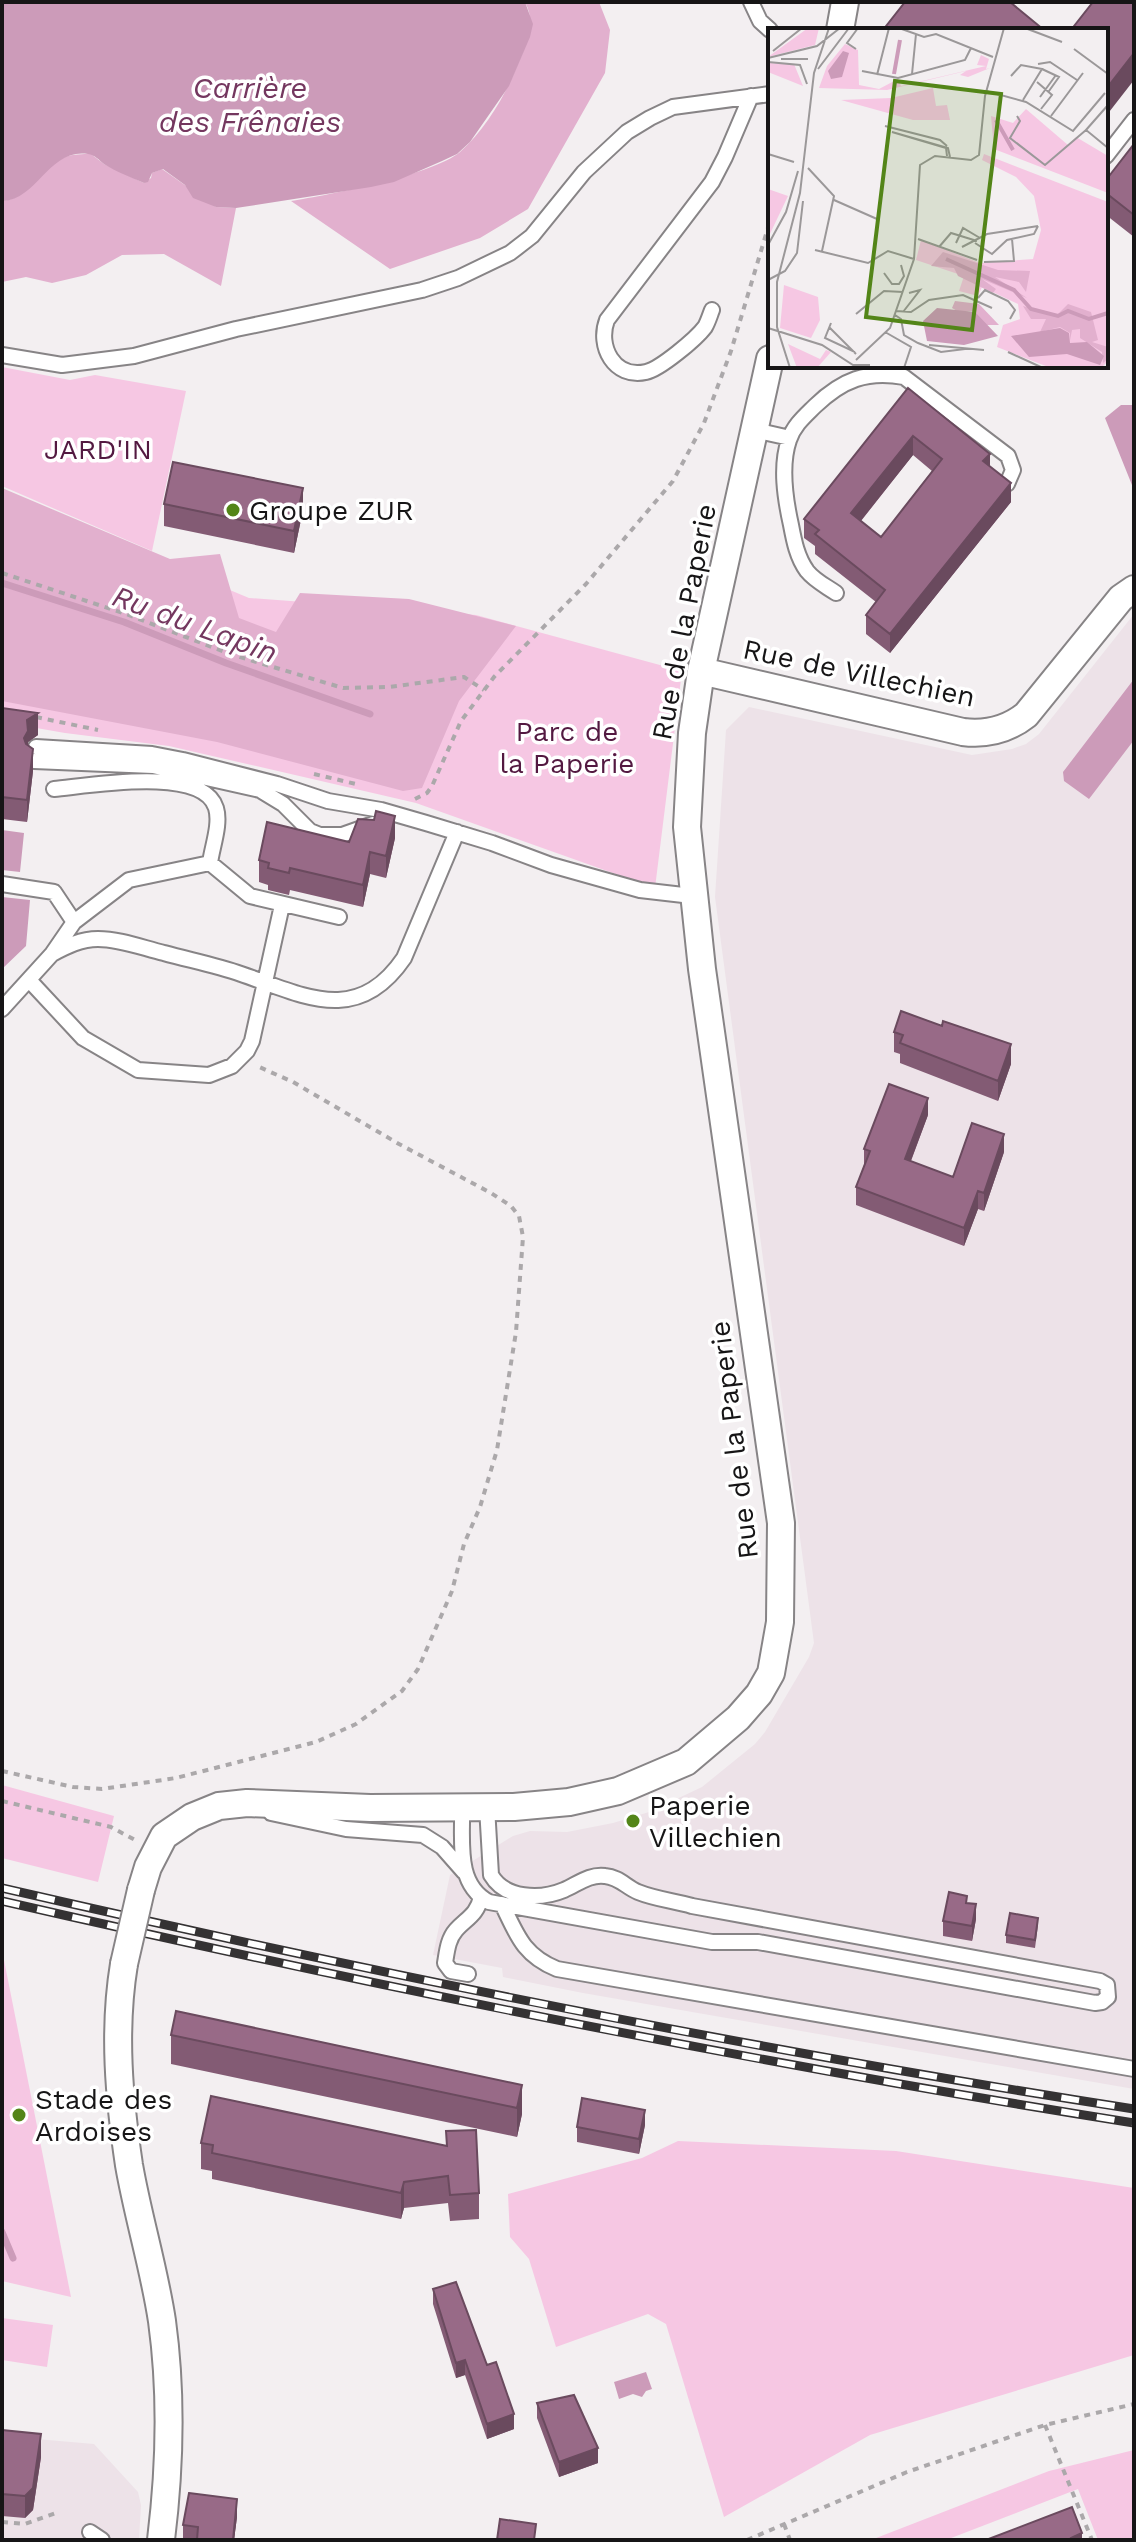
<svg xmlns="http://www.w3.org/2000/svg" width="1136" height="2542" viewBox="0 0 1136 2542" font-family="'Work Sans',sans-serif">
<rect width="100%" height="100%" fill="#f3eff1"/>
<path fill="#ede2e8" d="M 1134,614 L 1134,2089 L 583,1993 L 503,1977 L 502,1968 L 433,1955 L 450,1875 L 513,1836 L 530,1831 L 567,1832 L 613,1823 L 649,1812 L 702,1787 L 755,1744 L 765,1732 L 809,1657 L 814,1643 L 715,897 L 726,730 L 749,707 L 972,755 L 1012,749 L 1026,744 L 1039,734 Z
M 2,2436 L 94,2444 L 138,2492 L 141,2505 L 139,2540 L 2,2540 Z"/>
<path fill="#f6c7e3" d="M 2,367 L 70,380 L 95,375 L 186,391 L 152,551 L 2,486 Z
M 2,495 L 249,598 L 476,615 L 682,671 L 655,888 L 416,803 L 169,746 L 65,733 L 2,722 Z
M 2,1785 L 114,1816 L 98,1882 L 2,1858 Z
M 2,1950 L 71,2297 L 2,2281 Z
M 678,2141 L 896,2151 L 1134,2188 L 1134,2355 L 870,2435 L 724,2517 L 666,2324 L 648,2314 L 556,2347 L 529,2259 L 510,2237 L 508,2194 L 642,2158 Z
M 2,2318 L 53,2325 L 47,2367 L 2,2360 Z
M 1134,2450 L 1134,2540 L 1098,2540 L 1078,2489 L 946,2540 L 871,2540 L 1049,2471 Z"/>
<path fill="#e2b0ce" d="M 525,2 L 599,2 L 610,30 L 605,73 L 528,209 L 480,238 L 390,269 L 291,201 C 329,195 432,175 460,152 C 485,130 505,96 517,66 C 526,45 537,24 525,2 Z
M 91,154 L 104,164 L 144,183 L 151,178 L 152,173 L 162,169 L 216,207 L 236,208 L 221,286 L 164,254 L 122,255 L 86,275 L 52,283 L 26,277 L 2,282 L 2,201 C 30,199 40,167 65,157 C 73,154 83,154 91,154 Z
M 2,488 L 170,559 L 220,554 L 239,618 L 276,632 L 300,593 L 409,599 L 516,626 L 459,701 L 422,788 L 403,791 L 217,742 L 2,701 Z"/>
<path fill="#cc9bb9" d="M 2,2 L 525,2 L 533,24 L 530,37 L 509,86 L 470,142 L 457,154 L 442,161 L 394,182 L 371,187 L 236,208 L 216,207 L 193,198 L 185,185 L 163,169 L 152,173 L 148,182 L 144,183 C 131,177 116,172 104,164 C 99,160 95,155 88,154 C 49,148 38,199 3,201 Z
M 1121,405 L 1134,405 L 1134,490 L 1105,418 Z
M 1134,679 L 1134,740 L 1089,799 L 1064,781 L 1063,772 Z
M 2,830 L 24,833 L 20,872 L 2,870 Z
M 2,897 L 30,900 L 26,946 L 2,969 Z
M 646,2372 L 652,2389 L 646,2391 L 642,2397 L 633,2394 L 619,2399 L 614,2382 Z"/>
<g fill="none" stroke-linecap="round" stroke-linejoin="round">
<path stroke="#cc9bb9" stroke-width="7" d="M 2,583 L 124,622 L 226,663 L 370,714
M 2,2232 L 13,2258"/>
<defs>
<path id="service" d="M 751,2 L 760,21 L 770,30
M 1106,156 L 1134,120
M 712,310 C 710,315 708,322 705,327 C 696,339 660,369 646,372 C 614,379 597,346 607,320 L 712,182 L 725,157 L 751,96
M 2,355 L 62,365 L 134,356 L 236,329 L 422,290 L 458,278 L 510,253 L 532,236 L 584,172 L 627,132 L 650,118 L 673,107 L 770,94
M 754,430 L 790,438
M 836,593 C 826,586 815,581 807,571 C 797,557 794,541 791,525 C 785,498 780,466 789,440 C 794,425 805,416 815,406 C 842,380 867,370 904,377 L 1008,456 L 1013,470 L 1007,484
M 36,747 L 152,754 L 183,760 L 277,784 L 328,801 L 381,810 L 426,823 L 492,843 L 551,865 L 640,890 L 692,896
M 34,761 L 153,766 L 260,790 L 283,804 L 310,831 L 320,835 L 342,835 L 373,824
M 54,789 C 88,786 203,765 216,808 C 221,824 212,847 210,863
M 210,863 L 250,896 L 339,917
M 2,884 L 54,892 L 74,922
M 52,954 C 67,946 81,939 98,939 C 120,939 143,948 164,953 C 189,960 216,965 241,974 C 303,995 357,1027 404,958 L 457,832
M 29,980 L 83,1038 L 138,1070 L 209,1075 L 232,1066 L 247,1051 L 252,1041 L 282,905
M 2,1009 L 52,954 L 74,922 L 129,880 L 210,863
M 462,1807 C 463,1841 455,1884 489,1902 L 712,1942 L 758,1942 L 1095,2003 L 1102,2002 L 1108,1997 L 1107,1985 L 1100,1981 L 692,1906 C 675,1901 655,1899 638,1892 C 626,1887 619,1877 605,1876 C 589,1874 578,1884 564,1890 C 540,1900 505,1899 491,1875 L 487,1807
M 271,1813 L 346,1829 L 423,1835 L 442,1847 L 464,1872
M 502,1904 C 517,1935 523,1955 557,1969 L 1134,2069
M 468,1974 L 451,1971 L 445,1963 C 447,1951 448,1939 456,1930 C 467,1918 477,1915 481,1897
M 90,2532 L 102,2540"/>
<path id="minor" d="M 840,30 L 845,2
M 701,671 L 963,732 C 987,735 1007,730 1026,715 L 1121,598 L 1134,589
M 141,1890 L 148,1867 L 164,1836 L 192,1817 L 219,1806 L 247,1803 L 370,1808 L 514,1807 L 569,1802 L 618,1791 L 686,1762 L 738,1718 L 759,1694 L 771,1673 L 780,1622 L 781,1523 L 702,969 L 687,827 L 692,733 L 701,671 L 770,359
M 124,1964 C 113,2031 119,2098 129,2165 C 138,2217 154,2268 162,2321 C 172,2394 170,2467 161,2540"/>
</defs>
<use href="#service" stroke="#878486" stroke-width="18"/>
<use href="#minor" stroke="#878486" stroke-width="30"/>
<path stroke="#aba8aa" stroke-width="4" stroke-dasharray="6 6" stroke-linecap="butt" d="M 2,573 L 126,614 L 230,654 L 343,688 L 389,687 L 464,677 L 484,690
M 36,717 L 98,730
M 314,774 L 356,784
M 415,799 L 427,793 L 432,786 L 461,721 L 494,677 L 586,584 L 673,481 L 704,423 L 731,351 L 770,221
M 2,1771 L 73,1787 L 102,1789 L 176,1778 L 316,1742 L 356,1724 L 402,1691 L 418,1669 L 452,1591 L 464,1544 L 480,1507 L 497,1450 L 516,1332 L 523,1237 L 519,1216 L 511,1206 L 491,1193 L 399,1144 L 293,1082 L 257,1066
M 2,1801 L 111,1827 L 135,1840
M 1045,2425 L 1092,2540
M 2,2522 L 25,2524 L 56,2513
M 784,2524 L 790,2540
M 747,2540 L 907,2472 L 1045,2425 L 1134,2404"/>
<use href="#service" stroke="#fff" stroke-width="14"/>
<use href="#minor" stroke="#fff" stroke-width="26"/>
<defs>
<path id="rail" d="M 2,1888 C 377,1974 754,2050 1134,2109
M 2,1901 C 377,1987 754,2063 1134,2123"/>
</defs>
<use href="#rail" stroke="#343233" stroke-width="9"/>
<use href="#rail" stroke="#fff" stroke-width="6" stroke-dasharray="18" stroke-linecap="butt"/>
<defs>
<path id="minor-bridge" d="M 124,1964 L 141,1890"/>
</defs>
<use href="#minor-bridge" stroke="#878486" stroke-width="30" stroke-linecap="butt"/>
<use href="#minor-bridge" stroke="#fff" stroke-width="26"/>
</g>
<path fill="#835b74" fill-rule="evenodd" d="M 1134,144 L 1134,237 L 1106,215 L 1106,180 Z
M 908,388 L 990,466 L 1011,502 L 890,653 L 866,634 L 866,615 L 876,602 L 815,554 L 815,546 L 804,538 L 804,519 ZM 913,455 L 932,471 L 881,537 L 861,521 Z
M 164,504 L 303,510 L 294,553 L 164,526 Z
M 2,708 L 38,735 L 28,742 L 33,771 L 27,822 L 2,819 Z
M 395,838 L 386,878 L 370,874 L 363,907 L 290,890 L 289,895 L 268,890 L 268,885 L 259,882 L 259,860 L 349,842 Z
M 894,1032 L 1011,1064 L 998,1101 L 900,1063 L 900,1054 L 894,1052 Z
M 928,1115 L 911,1161 L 953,1177 L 1004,1152 L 984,1211 L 978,1209 L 964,1246 L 856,1205 L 856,1187 L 864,1165 L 864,1149 Z
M 967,1903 L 976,1919 L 972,1941 L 943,1936 L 943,1921 Z
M 1038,1925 L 1035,1948 L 1006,1943 L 1006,1935 Z
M 171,2035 L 522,2085 L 522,2114 L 517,2137 L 171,2064 Z
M 645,2125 L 639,2154 L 577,2142 L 577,2127 Z
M 201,2143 L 446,2145 L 479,2193 L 479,2219 L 450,2221 L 448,2203 L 404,2208 L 401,2219 L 212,2179 L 212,2171 L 201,2169 Z
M 433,2289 L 487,2365 L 514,2429 L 487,2439 L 465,2375 L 456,2378 L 433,2304 Z
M 537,2403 L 598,2463 L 559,2477 L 537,2418 Z
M 2,2430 L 41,2457 L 33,2510 L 25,2518 L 2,2516 Z
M 237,2517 L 234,2540 L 183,2540 L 183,2525 Z"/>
<path fill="#6a4a5e" d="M 1134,53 L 1134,80 L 1106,116 L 1106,89 Z
M 913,436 L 913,455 L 851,533 L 851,513 Z
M 990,454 L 990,473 L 983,461 Z
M 1011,483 L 1011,502 L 890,653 L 890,634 Z
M 303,488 L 303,510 L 294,553 L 294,531 Z
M 38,713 L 38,735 L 28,742 L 28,753 L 24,738 L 27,720 Z
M 33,749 L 33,771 L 27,822 L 27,800 Z
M 395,816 L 395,838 L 386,878 L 386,856 Z
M 370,852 L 370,874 L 363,907 L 363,885 Z
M 1011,1044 L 1011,1064 L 998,1101 L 998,1081 Z
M 928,1098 L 928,1115 L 905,1176 L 905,1159 Z
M 1004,1134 L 1004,1152 L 984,1211 L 984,1193 Z
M 978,1191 L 978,1209 L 964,1246 L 964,1228 Z
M 976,1904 L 976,1919 L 972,1941 L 972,1926 Z
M 522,2085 L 522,2114 L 517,2137 L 517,2108 Z
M 645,2110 L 645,2125 L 639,2154 L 639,2139 Z
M 404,2182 L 404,2208 L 401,2219 L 401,2193 Z
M 465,2360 L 465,2375 L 456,2378 L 456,2363 Z
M 514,2414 L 514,2429 L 487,2439 L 487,2424 Z
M 41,2434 L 41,2457 L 33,2510 L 25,2518 L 25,2496 Z
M 598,2448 L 598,2463 L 559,2477 L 559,2462 Z
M 237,2499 L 237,2517 L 234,2540 L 233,2540 Z
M 1082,2533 L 1082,2540 L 1071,2540 L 1071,2538 Z"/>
<path fill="#986a87" stroke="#6a4a5e" stroke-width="2" fill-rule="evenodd" d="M 905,2 L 1010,2 L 1044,30 L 883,30 Z
M 1093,2 L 1134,2 L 1134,53 L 1106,89 L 1106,30 L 1071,30 Z
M 1134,144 L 1134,215 L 1106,193 L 1106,180 Z
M 908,388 L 990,454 L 983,461 L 1011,483 L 890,634 L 866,615 L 885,590 L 815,534 L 819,530 L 804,519 ZM 913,436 L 942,459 L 881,537 L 851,513 Z
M 173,462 L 303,488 L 294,531 L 164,504 Z
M 2,708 L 38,713 L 27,720 L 28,731 L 24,738 L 26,744 L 33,749 L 27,800 L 2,797 Z
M 376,811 L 395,816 L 386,856 L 370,852 L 363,885 L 290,868 L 289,873 L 268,868 L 269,863 L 259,860 L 267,822 L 349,842 L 358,819 L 374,820 Z
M 901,1011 L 942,1026 L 943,1021 L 1011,1044 L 998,1081 L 900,1043 L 903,1035 L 894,1032 Z
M 889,1084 L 928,1098 L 905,1159 L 953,1177 L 972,1123 L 1004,1134 L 984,1193 L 978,1191 L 964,1228 L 856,1187 L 870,1151 L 864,1149 Z
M 949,1892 L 967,1896 L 966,1903 L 976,1904 L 972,1926 L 943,1921 Z
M 1010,1913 L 1038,1918 L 1035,1940 L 1006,1935 Z
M 176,2011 L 522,2085 L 517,2108 L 171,2035 Z
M 211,2096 L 447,2146 L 446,2131 L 476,2130 L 479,2193 L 450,2195 L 448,2176 L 404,2182 L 401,2193 L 212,2153 L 213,2145 L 201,2143 Z
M 582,2098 L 645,2110 L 639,2139 L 577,2127 Z
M 456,2282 L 487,2365 L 496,2362 L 514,2414 L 487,2424 L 465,2360 L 456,2363 L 433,2289 Z
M 574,2395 L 598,2448 L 559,2462 L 537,2403 Z
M 2,2430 L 41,2434 L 33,2488 L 25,2496 L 2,2494 Z
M 189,2493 L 237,2499 L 233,2540 L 197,2540 L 198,2527 L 183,2525 Z
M 1072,2507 L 1082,2533 L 1071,2538 L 1072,2540 L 986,2540 Z
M 500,2519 L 536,2524 L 534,2540 L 497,2540 Z"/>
<g fill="#538518" stroke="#fff" stroke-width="3">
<circle cx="233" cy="510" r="8"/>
<circle cx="633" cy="1821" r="8"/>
<circle cx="19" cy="2115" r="8"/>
</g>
<g text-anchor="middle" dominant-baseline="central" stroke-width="7" stroke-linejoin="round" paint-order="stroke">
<g font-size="28" fill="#531941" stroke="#fff">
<text x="98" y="449">JARD'IN</text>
<text x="567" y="731">Parc de<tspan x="567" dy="32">la Paperie</tspan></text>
</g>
<g font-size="28" fill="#161516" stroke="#fff" text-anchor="start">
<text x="249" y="510">Groupe ZUR</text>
<text x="649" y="1805">Paperie<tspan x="649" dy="32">Villechien</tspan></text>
<text x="35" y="2099">Stade des<tspan x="35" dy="32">Ardoises</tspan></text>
</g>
<g font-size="28" fill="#161516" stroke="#fff">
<text transform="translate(684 622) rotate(-79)">Rue de la Paperie</text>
<text transform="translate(859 673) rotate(12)">Rue de Villechien</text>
<text transform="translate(734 1440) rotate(-97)">Rue de la Paperie</text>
</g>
<g font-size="30" font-style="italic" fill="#74375f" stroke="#fff">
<text x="250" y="87">Carrière<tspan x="250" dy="34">des Frênaies</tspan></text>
<text transform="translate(195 624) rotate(20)">Ru du Lapin</text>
</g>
</g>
<g transform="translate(768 28)">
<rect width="340" height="340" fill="#f3eff1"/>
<path d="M 40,0 L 51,0 L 47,17 L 0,29 ZM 77,16 L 90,22 L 91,57 L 111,61 L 130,51 L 133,58 L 218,38 L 209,37 L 213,27 L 221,31 L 218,41 L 222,40 L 200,49 L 192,47 L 198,43 L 119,62 L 51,60 L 59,38 ZM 0,35 L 26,36 L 35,58 L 0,44 ZM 165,60 L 168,78 L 179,77 L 182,92 L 145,92 L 73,72 L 123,70 ZM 258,81 L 300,117 L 308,109 L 340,128 L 340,165 L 226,121 L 223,88 L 245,95 ZM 216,126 L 340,174 L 340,333 L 333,340 L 283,340 L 229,319 L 235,297 L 252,291 L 250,276 L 214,259 L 210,268 L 191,263 L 196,248 L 148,232 L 153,212 L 212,235 L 265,231 L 273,202 L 266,168 L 248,149 L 214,132 ZM 0,161 L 20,168 L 0,210 ZM 16,257 L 50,269 L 52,292 L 43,310 L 12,300 ZM 20,316 L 52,331 L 58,322 L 63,324 L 49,340 L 29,340 Z" fill="#f6c7e3"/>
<path d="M 175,224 L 230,242 L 262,243 L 258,264 L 251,254 L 227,249 L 259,270 L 214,251 L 228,261 L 225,265 L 190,248 L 186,240 L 163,238 ZM 187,273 L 211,276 L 231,297 L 218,297 L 205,283 L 191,284 L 184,280 ZM 300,276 L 323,284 L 330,312 L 324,314 L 340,319 L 340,331 L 335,335 L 334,324 L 312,310 L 312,301 L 304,302 L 302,312 L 302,305 L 292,299 L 272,304 L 278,291 L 263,291 L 255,278 L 288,288 Z" fill="#e2b0ce"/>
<path d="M 75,23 L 81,25 L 74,49 L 63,51 L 60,43 ZM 169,280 L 207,284 L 230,308 L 196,317 L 159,313 L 155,293 ZM 292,300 L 301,305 L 302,315 L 319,314 L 336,328 L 332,337 L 299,326 L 261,329 L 243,308 Z" fill="#cc9bb9"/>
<path fill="none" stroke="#cc9bb9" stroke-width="4" d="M 126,46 L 132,12M 228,92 L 245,122M 178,231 L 246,262 L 263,281 L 290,288 L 300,283 L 321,291 L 340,285"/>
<path fill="none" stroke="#9b9899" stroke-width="2" d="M 131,0 L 156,9 L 168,6 L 225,29M 257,0 L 294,14M 88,21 L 79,15 L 90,0M 306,21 L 340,46M 5,23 L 34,0M 0,30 L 49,18 L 72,0M 13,31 L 40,31M 0,34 L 32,37 L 39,56M 270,36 L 282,34 L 309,52M 50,41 L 81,0M 274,41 L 291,49 L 281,63M 94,43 L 130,50 L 197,32 L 203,20M 144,46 L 148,6M 109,47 L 121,0M 243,48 L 253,37 L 274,41 L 255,72M 269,54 L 284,67 L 273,81M 218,63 L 258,74 L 305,103 L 337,65M 272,69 L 288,47M 340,77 L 318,102 L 340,120M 249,88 L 252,93 L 242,110 L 277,137 L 318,102M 283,88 L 315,45M 117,98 L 172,112 L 179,118M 0,126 L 26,134M 179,128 L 178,120 L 124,104 L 180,120 L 182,129M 40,140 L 66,168 L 54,223M 66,172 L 109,191M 150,211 L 209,232M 188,215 L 195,200 L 212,210M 207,215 L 224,226 L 239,212 L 266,206 L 270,198M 0,217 L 18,184 L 30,143M 171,219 L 183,205 L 209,213M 194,219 L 219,206 L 270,198M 47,222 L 100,235 L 120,223 L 146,231M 216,234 L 246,233 L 244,211M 116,245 L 124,256 L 131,256 L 136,248 L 133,237M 0,252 L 17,243 L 29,225 L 35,173M 210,270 L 217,262 L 240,273 L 247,282 L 242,291M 128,283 L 143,284 L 161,272 L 195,267 L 224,280M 135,284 L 152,262 L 141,265M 88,286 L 116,263 L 135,264M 127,287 L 133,291 L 136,307 L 150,315 L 173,324 L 197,321M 63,295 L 57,310 L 87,324M 61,299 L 88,326M 0,300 L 54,317 L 85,337 L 102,337M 117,304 L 143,319 L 136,340M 161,317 L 216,322M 240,324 L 275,340M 88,332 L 122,300 L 146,231 L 152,137 L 167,128 L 203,132 L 211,127 L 217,68 L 236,0M 22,340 L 9,299 L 9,254 L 32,165 L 46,45 L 61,0"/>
<path fill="#538518" fill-opacity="0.15" stroke="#538518" stroke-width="4" d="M 127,53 L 233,66 L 204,302 L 98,289 Z"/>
<rect width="340" height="340" fill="none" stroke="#161516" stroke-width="4"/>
</g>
<rect width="1136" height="2542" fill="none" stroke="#161516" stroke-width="8"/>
</svg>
